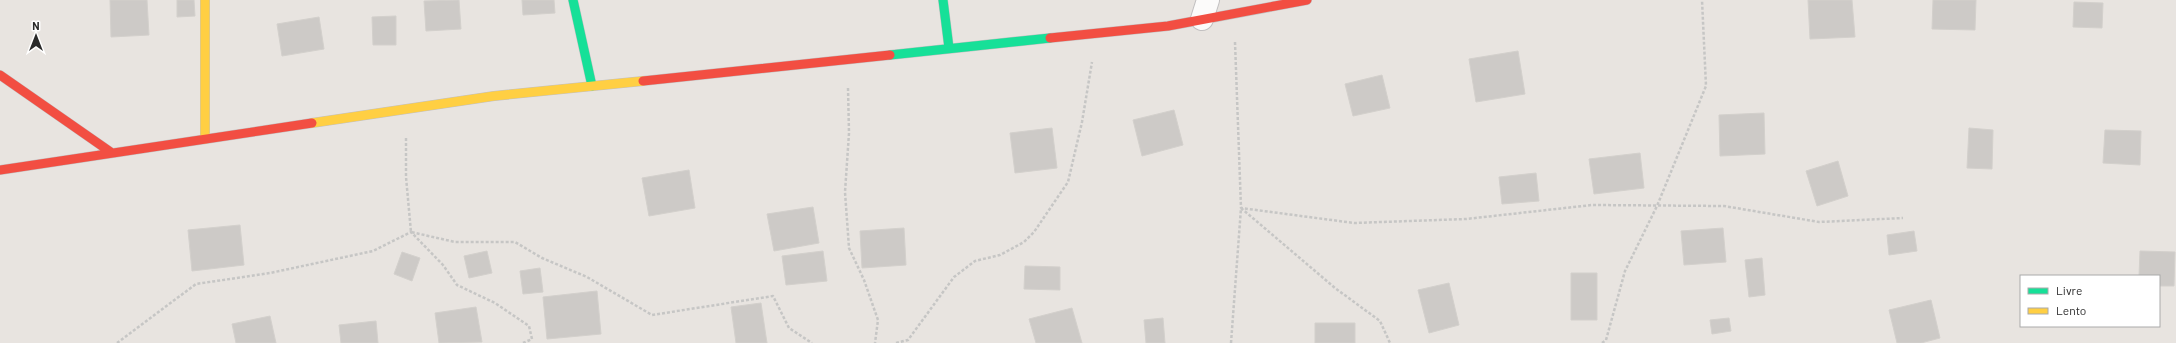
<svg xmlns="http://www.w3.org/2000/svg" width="2176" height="343" viewBox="0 0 2176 343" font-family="Barlow,sans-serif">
<rect width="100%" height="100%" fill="#e8e4e0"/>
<path fill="#cdcac7" stroke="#d3d0cc" d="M 110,0 L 147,0 L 149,35 L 111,37 Z
M 177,0 L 194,0 L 195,16 L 177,17 Z
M 459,0 L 461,29 L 426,31 L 424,1 Z
M 522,0 L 554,0 L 555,13 L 523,15 Z
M 1808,0 L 1852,0 L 1855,37 L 1810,39 Z
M 1933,0 L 1976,0 L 1975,30 L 1932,29 Z
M 2074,2 L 2103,3 L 2102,28 L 2073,27 Z
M 396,16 L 396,45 L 373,45 L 372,17 Z
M 319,17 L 324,49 L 282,56 L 277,24 Z
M 1518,51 L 1525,94 L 1476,102 L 1469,59 Z
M 1382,75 L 1390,108 L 1353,116 L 1345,84 Z
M 1174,110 L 1183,145 L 1142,156 L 1133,120 Z
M 1764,113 L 1765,154 L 1720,156 L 1719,115 Z
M 1052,128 L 1057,168 L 1015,173 L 1010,133 Z
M 1969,128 L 1993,130 L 1992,169 L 1967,168 Z
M 2105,130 L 2141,131 L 2140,165 L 2103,163 Z
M 1640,153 L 1644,188 L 1594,194 L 1589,159 Z
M 1838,161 L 1848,196 L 1817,206 L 1806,171 Z
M 689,170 L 695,208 L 649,216 L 642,178 Z
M 1536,173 L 1539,201 L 1502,204 L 1499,177 Z
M 813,207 L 819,243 L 774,251 L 767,214 Z
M 240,225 L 244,265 L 192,271 L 188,230 Z
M 904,228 L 906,265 L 862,268 L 860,231 Z
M 1723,228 L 1726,262 L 1684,265 L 1681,231 Z
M 1914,231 L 1917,251 L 1889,255 L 1887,235 Z
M 487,251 L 492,273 L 469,278 L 464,256 Z
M 823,251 L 827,281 L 786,285 L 782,256 Z
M 2140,251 L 2175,252 L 2174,286 L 2159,286 L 2159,276 L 2139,276 Z
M 402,252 L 420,258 L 412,281 L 394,274 Z
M 1762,258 L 1765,295 L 1749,297 L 1745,260 Z
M 1025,266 L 1060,267 L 1060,290 L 1024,289 Z
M 540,268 L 543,292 L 523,294 L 520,271 Z
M 1571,273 L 1597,273 L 1597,320 L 1571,320 Z
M 1449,283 L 1459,325 L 1429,333 L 1418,290 Z
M 597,291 L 601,334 L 547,339 L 543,297 Z
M 1931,300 L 1940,338 L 1921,343 L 1897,343 L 1889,310 Z
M 761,303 L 767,343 L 736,343 L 731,307 Z
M 476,307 L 482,342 L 439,343 L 435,313 Z
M 1072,308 L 1082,343 L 1036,343 L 1029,319 Z
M 270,316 L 276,343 L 236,343 L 232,324 Z
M 1163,318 L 1165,343 L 1146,343 L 1144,320 Z
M 1729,318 L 1731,331 L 1712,334 L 1710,320 Z
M 376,321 L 378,343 L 341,343 L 339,325 Z
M 1315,323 L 1355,323 L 1355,343 L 1315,343 Z"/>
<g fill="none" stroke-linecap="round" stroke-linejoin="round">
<defs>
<path id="street" d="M 1202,19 L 1208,0"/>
<path id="fast" d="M 573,0 L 592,86
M 943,0 L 949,48
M 890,55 L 1050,38"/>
<path id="slow" d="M 205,0 L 205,139
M 312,123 L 494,96 L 643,81"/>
<path id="jam" d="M 1050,38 L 1168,26 L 1307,0
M 0,75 L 112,153
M 643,81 L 890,55
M 0,170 L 312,123"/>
</defs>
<use href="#street" stroke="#c2c0c1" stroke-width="24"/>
<use href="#fast" stroke="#c2c0c1" stroke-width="10"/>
<use href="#slow" stroke="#c2c0c1" stroke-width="10"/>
<use href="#jam" stroke="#c2c0c1" stroke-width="10"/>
<path stroke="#c6c6c5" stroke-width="2.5" stroke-dasharray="3 2" stroke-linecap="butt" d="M 1235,42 L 1241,208 L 1354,223 L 1466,219 L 1592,205 L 1724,206 L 1819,222 L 1903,218
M 848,88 L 849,133 L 845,192 L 849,248 L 864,280 L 878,320 L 875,343
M 406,138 L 406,177 L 411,232 L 455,242 L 515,242 L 542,258 L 587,277 L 652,315 L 773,296 L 789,328 L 812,343
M 1241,208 L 1335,288 L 1380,321 L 1390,343
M 117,343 L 196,284 L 270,273 L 373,251 L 411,232 L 443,265 L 457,285 L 495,303 L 529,326 L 532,339 L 523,343
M 896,343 L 908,340 L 954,277 L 975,261 L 1000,255 L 1024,242 L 1034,232 L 1068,182 L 1082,122 L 1092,62
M 1231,343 L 1241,208
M 1602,343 L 1606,340 L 1625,271 L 1657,206 L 1706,86 L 1702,0"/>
<use href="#street" stroke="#fcfbfa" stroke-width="22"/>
<use href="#fast" stroke="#16e098" stroke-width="9"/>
<use href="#slow" stroke="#ffcf43" stroke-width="9"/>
<use href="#jam" stroke="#f24e42" stroke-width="9"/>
</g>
<rect x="2020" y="275" width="140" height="52" fill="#ffffff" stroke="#aaaaaa"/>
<rect x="2028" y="288" width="20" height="6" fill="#16e098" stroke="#aaaaaa"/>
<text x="2056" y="295" font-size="12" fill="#2a2a2a">Livre</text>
<rect x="2028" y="308" width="20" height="6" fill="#ffcf43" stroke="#aaaaaa"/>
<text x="2056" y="315" font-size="12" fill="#2a2a2a">Lento</text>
<g transform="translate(36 36)" stroke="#ffffff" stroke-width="3" paint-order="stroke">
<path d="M0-3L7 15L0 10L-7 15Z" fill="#2a2a2a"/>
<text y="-6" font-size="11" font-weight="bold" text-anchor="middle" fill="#2a2a2a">N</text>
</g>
</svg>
